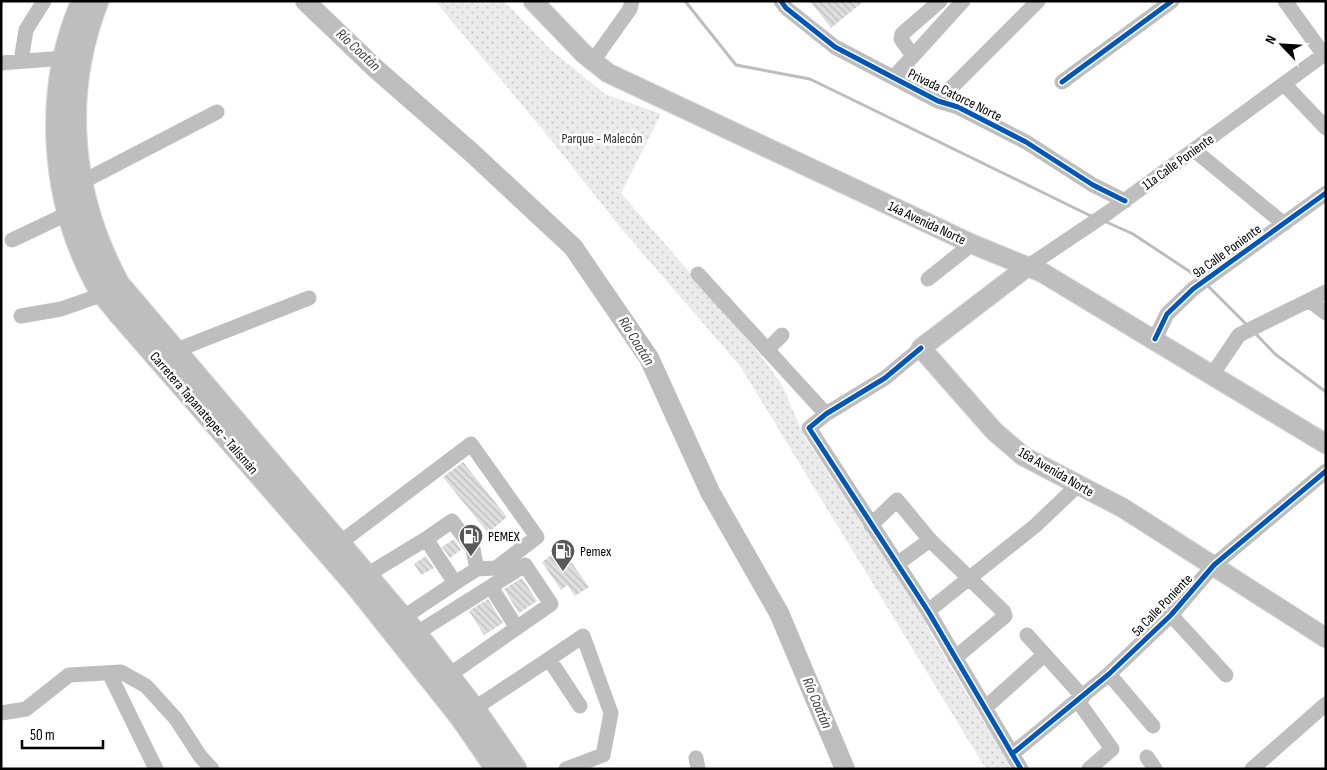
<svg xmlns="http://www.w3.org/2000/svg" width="1327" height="770" viewBox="0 0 1327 770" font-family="'Sofia Sans Condensed',sans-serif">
<defs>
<pattern id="grass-dots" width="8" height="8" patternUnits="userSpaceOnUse" patternTransform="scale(1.25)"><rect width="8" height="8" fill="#ebebeb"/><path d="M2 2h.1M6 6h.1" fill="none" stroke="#c8c8c8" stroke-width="1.8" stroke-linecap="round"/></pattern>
<pattern id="building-back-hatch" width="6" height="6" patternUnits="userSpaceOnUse" patternTransform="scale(1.25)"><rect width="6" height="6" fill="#dedede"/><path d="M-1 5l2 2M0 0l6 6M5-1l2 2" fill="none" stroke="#bdbdbd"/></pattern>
</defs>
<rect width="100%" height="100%" fill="#fff"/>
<path fill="url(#grass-dots)" d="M 435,1 L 504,1 L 550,49 L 605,94 L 661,114 L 621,193 L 759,353 L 782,385 L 804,436 L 909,595 L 928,615 L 927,627 L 985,724 L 994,724 L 1014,769 L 986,769 L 740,366 L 620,227 L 543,130 Z"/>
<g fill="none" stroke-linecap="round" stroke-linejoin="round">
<path stroke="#bdbdbd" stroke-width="3" d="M 685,1 L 736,65 L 810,79 L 1093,217
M 1104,221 L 1133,234 L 1201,279
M 1207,285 L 1247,325
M 1255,333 L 1275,354 L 1326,392"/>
<path stroke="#bdbdbd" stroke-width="20" d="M 305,1 L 376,69 L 471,152 L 573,247 L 649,358 L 710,492 L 779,613 L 845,769"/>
</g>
<path fill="url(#building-back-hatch)" d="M 810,1 L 864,1 L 831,28 Z
M 463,462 L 507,517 L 488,533 L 443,477 Z
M 454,539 L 461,550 L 450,558 L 442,547 Z
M 561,548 L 589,587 L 575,596 L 567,585 L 561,590 L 542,562 Z
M 426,556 L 434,568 L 421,575 L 414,564 Z
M 522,578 L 537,601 L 519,613 L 504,589 Z
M 488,599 L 503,623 L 484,635 L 469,611 Z"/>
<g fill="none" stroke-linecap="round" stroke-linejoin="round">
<defs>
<path id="major" d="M 533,1 L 584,54 L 608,73 L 972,244 L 1043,273 L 1326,444
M 1027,267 L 921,348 L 994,431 L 1023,456 L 1123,508 L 1326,638"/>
<path id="highway" d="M 82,1 C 43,90 50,197 95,282 C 101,293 110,303 118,313 L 356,586 L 461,718 L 496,769
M 98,1 C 61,96 71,195 119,284 L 416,633 L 474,708 L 516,769"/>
</defs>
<use href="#major" stroke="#dbdbdb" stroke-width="21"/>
<use href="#highway" stroke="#dbdbdb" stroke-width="23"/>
<path stroke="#bebebe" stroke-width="15" d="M 781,1 L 786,8 L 835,47 L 938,101 L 958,107 L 1026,142 L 1093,185 L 1125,201
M 1285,1 L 1324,55
M 913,56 L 901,39 L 902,34 L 940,1
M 21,61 L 26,30 L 44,1
M 593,61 L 630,9 L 632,1
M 1,63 L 64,58 L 74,60
M 894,77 L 963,1
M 1062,82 L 1172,1
M 1284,84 L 1326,128
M 938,101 L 1038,1
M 1194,150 L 1284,224
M 82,182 L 217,112
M 12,240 L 69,213
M 1027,267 L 1109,212 L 1326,53
M 698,274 L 826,414
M 928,279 L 972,244
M 1310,301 L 1326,313
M 21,316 L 61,309 L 104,294
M 1155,339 L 1167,314 L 1193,289 L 1326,193
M 921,348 L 885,378 L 826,414 L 809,428 L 928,611 L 1021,769
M 767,350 L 782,335
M 170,359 L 182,348 L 309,298
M 1212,375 L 1239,335 L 1326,292
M 871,525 L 897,500 L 930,540 L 1004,612 L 1005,616 L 955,658
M 426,539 L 452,521 L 473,549 L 477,569
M 333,548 L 471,444 L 537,537 L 496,568 L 477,569 L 455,583
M 897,564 L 930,540
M 361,582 L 375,570 L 426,539 L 455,583 L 395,623
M 491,587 L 517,628
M 928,611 L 1035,526 L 1077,486
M 1171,615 L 1226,675
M 1027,635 L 1083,697
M 409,638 L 525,565 L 551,604 L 442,680
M 549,659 L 583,636 L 611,713 L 603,755 L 566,769
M 109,673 L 156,769
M 1109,674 L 1153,726
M 1078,701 L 1112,749 L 1089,769
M 986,707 L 1044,655
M 1,713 L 26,709 L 69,675 L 121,672 L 146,686 L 176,719 L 200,756 L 212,769
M 466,714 L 549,659 L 580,706
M 1012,754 L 1109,674 L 1171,615 L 1214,565 L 1326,471
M 1147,757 L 1155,769
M 696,758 L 698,769
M 1252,769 L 1326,704"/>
<use href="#major" stroke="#bebebe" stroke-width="19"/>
<use href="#highway" stroke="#bebebe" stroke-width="21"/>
<defs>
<path id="cycleway" d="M 781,1 L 786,8 L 835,47 L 938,101 L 958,107 L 1026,142 L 1093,185 L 1125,201
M 1062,82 L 1172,1
M 1155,339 L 1167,314 L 1193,289 L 1326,193
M 921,348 L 885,378 L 826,414 L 809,428 L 928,611 L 1021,769
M 1012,754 L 1109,674 L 1171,615 L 1214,565 L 1326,471"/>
</defs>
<use href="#cycleway" stroke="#fff" stroke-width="8"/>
<use href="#cycleway" stroke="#0057b8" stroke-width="5"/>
</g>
<defs>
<symbol id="fuel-pin" viewBox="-11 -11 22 30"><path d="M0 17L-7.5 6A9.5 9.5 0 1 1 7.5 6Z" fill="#595959" stroke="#fff"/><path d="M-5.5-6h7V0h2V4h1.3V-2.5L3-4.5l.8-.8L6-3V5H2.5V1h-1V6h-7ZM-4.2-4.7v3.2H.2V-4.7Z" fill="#fff"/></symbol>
</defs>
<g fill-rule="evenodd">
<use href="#fuel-pin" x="457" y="522" width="28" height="38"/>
<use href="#fuel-pin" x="549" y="537" width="28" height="38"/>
</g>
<g text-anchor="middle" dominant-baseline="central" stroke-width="5" stroke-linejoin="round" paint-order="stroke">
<g font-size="14" fill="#000" stroke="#fff">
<text transform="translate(955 95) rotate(26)">Privada Catorce Norte</text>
<text transform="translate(1178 162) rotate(-36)">11a Calle Poniente</text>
<text transform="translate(927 223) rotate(25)">14a Avenida Norte</text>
<text transform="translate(1227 251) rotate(-36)">9a Calle Poniente</text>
<text transform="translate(204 413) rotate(49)">Carretera Tapanatepec - Talismán</text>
<text transform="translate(1056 472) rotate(30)">16a Avenida Norte</text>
<text transform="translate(1162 605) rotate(-46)">5a Calle Poniente</text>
</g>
<g font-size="14" fill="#313131" stroke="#fff">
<text x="602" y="138">Parque - Malecón</text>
</g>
<g font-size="14" fill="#000" stroke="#fff" text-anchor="start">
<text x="488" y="536">PEMEX</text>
<text x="580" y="551">Pemex</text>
</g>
<g font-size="15" font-style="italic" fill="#424242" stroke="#fff">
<text transform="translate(358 50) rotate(43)">Río Coatán</text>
<text transform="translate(636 341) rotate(58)">Río Coatán</text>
<text transform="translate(817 703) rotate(67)">Río Coatán</text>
</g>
</g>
<rect width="1327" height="770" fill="none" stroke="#000000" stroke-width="5"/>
<g transform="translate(1282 45) rotate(295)" stroke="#ffffff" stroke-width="4" paint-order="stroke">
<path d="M0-4L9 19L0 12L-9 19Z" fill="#000000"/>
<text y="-8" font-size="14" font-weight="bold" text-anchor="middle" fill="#000000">N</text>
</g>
<path d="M22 740v8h81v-8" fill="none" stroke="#000000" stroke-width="2.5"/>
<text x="30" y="740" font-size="15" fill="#000000" stroke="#ffffff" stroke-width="4" paint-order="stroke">50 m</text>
</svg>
